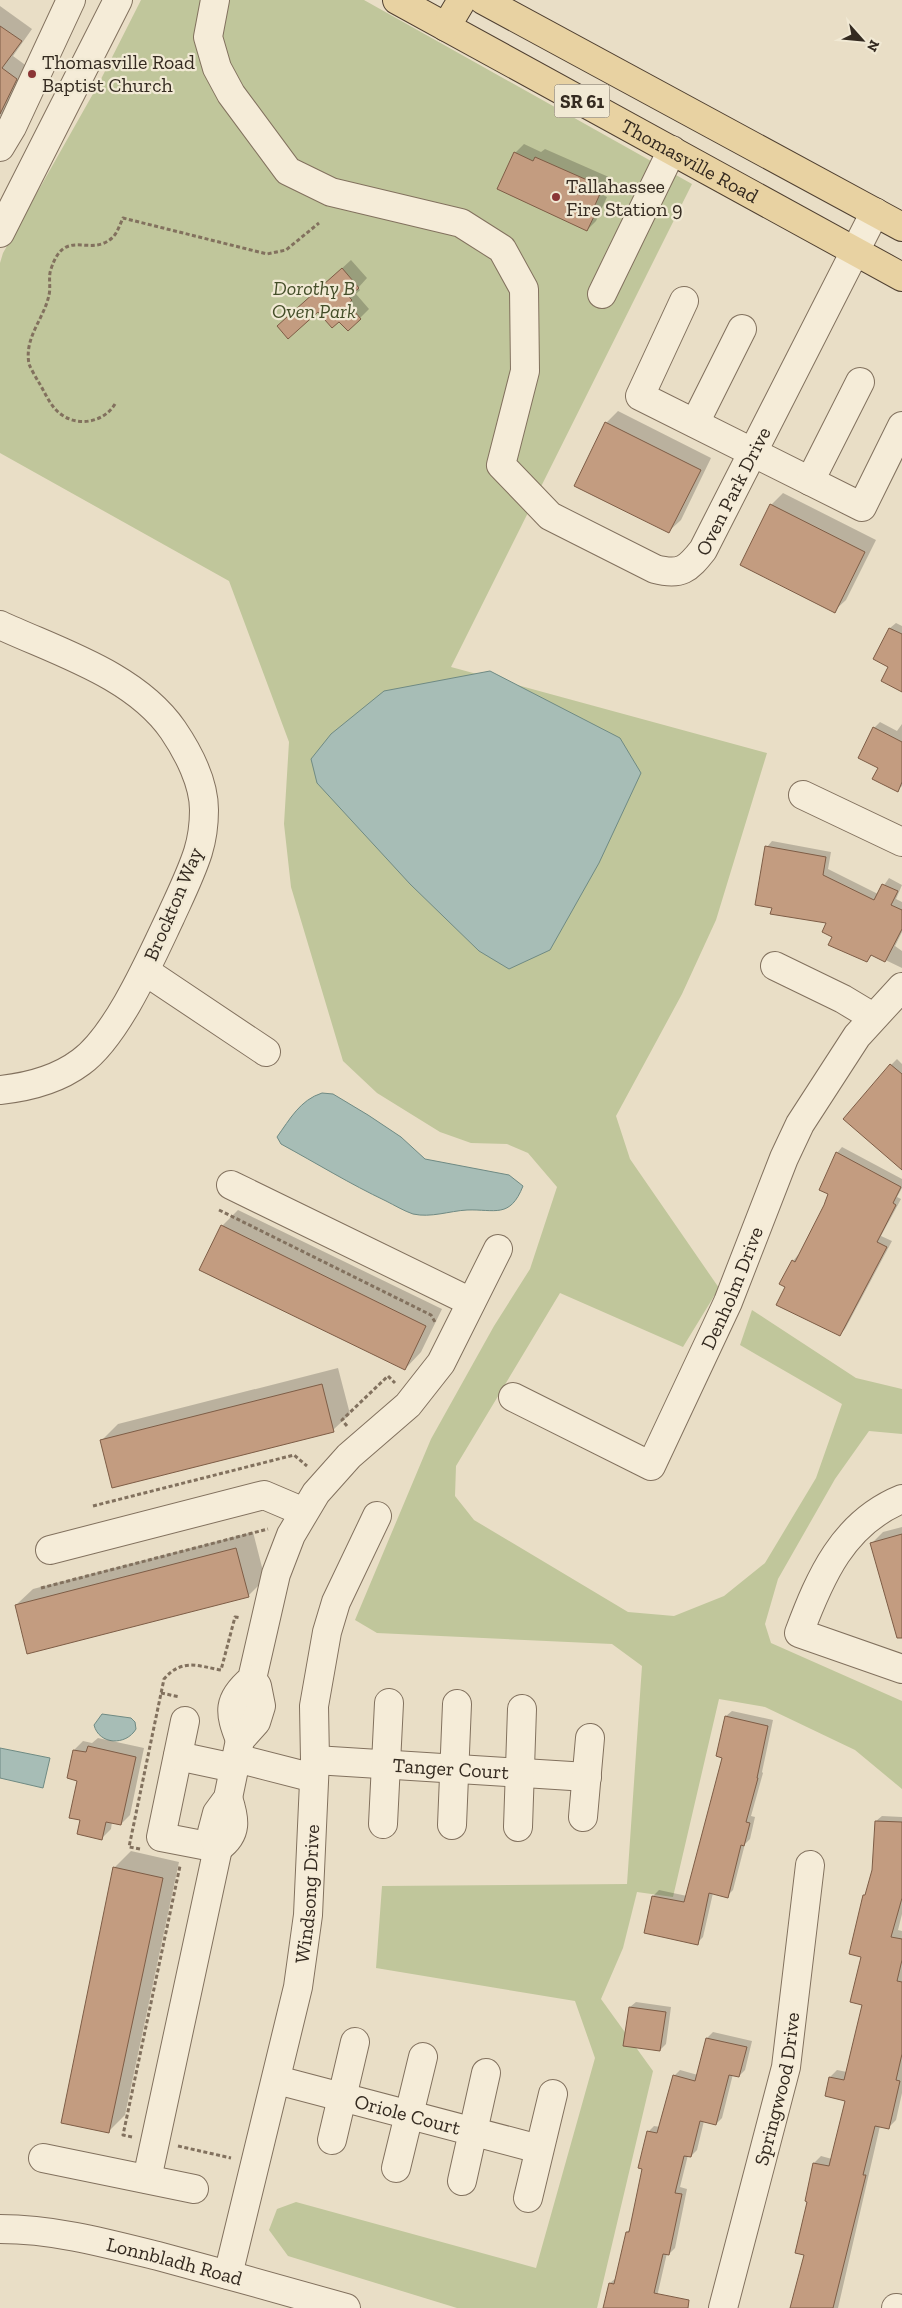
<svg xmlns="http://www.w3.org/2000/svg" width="902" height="2308" viewBox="0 0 902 2308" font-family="'Zilla Slab',serif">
<rect width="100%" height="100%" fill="#e9dec6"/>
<path fill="#c0c69b" d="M 141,0 L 364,0 L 692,184 L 451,667 L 767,753 L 716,920 L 682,994 L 616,1116 L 630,1159 L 719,1288 L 683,1347 L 560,1293 L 456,1466 L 455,1496 L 474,1520 L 628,1612 L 674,1616 L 724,1596 L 765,1563 L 816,1478 L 842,1404 L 740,1345 L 752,1310 L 856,1378 L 902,1389 L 902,1434 L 869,1431 L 835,1479 L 778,1579 L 765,1624 L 771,1643 L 902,1701 L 902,1789 L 855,1750 L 765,1707 L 719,1699 L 673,1897 L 637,1892 L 623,1948 L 601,1999 L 653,2071 L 597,2308 L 457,2308 L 288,2256 L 269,2230 L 277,2209 L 296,2202 L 536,2268 L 595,2058 L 575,2001 L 376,1968 L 382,1886 L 627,1884 L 642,1666 L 612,1644 L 377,1633 L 355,1620 L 431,1439 L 494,1326 L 530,1269 L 557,1187 L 528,1153 L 507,1144 L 471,1143 L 440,1132 L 377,1093 L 343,1061 L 291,887 L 284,824 L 289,742 L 229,581 L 0,453 L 0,263 L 3,253 L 98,85 Z"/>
<path fill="#a7bdb6" stroke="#6f8a83" d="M 490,671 L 620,738 L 641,773 L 599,863 L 550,950 L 509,969 L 479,951 L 410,884 L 317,783 L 311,759 L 331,734 L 384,691 Z
M 322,1093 L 333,1094 L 368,1115 L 401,1137 L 425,1159 L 509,1175 L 523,1186 C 510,1219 495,1209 467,1210 C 449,1211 431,1218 413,1214 C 404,1211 394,1205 386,1201 C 350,1184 316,1163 281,1144 L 277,1137 C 290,1119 300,1100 322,1093 Z
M 102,1714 L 131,1718 L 135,1722 L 136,1729 C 126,1746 99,1745 94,1725 Z
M 0,1748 L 50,1758 L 43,1788 L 0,1778 Z"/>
<path fill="#0003" d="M 0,6 L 32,29 L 13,56 L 28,67 L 14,97 L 0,117 Z
M 524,144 L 541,152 L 545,149 L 611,178 L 603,195 L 607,197 L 596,221 L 587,230 L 515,153 Z
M 351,260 L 367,278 L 358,288 L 360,290 L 356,294 L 369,309 L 360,318 L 339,320 L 318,311 L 288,318 Z
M 618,411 L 711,458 L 681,520 L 669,531 L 606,423 Z
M 783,493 L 876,540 L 846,600 L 834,611 L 771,505 Z
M 896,623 L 902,626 L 902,690 L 890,666 L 890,628 Z
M 880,722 L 897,731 L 902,724 L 902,786 L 897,790 L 879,768 L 874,728 Z
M 772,841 L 831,852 L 828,869 L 878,894 L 889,878 L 902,885 L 896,899 L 902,902 L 902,932 L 895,946 L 902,951 L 902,968 L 873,954 L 867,960 L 833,936 L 828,922 L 773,907 L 767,847 Z
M 897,1059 L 902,1064 L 902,1149 L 891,1065 Z
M 842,1147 L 902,1179 L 902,1188 L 897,1197 L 901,1199 L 881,1236 L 892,1241 L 845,1329 L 839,1335 L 787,1286 L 793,1261 L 798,1255 L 800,1256 L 830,1194 L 837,1153 Z
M 238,1210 L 442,1309 L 421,1352 L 405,1369 L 222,1226 Z
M 338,1368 L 350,1414 L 333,1430 L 102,1440 L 118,1424 Z
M 902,1527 L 902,1605 L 871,1544 L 883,1532 Z
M 253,1532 L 265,1579 L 248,1596 L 16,1605 L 33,1589 Z
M 732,1711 L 773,1720 L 762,1772 L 763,1773 L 751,1816 L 755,1817 L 750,1839 L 745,1844 L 733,1890 L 727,1896 L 713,1893 L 703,1937 L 697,1943 L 646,1932 L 653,1896 L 659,1890 L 687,1896 L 724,1757 L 726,1716 Z
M 98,1738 L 144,1748 L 130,1815 L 121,1824 L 112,1822 L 111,1829 L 102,1838 L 81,1819 L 74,1750 L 83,1741 L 92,1743 Z
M 882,1816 L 902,1817 L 902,1858 L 876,1821 Z
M 131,1851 L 179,1862 L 125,2115 L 108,2132 L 114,1868 Z
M 902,1880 L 902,1914 L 898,1930 L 902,1931 L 902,2093 L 896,2120 L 889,2127 L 880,2126 L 838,2308 L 792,2308 L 805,2254 L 808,2201 L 814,2163 L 821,2156 L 832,2159 L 847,2100 L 830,2077 L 837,2070 L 847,2072 Z
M 636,2002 L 671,2007 L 666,2044 L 660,2050 L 630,2007 Z
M 713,2032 L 752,2041 L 745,2070 L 739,2076 L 733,2074 L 722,2118 L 716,2124 L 704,2121 L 697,2150 L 691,2156 L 688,2155 L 680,2187 L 687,2189 L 675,2248 L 669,2254 L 667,2253 L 656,2301 L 652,2308 L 604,2308 L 610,2283 L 616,2278 L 627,2232 L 631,2228 L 644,2168 L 648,2132 L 654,2126 L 660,2127 L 674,2076 L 680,2070 L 698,2075 L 707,2038 Z"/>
<path fill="#c39c80" stroke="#7e5d46" d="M 0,26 L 22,41 L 2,68 L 17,79 L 0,114 Z
M 514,152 L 533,161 L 535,157 L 603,187 L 595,205 L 599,206 L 587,231 L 497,189 Z
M 342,268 L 359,288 L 349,297 L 352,300 L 348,304 L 361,319 L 348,331 L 339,322 L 332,328 L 318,312 L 288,339 L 277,326 Z
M 605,422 L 701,470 L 669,533 L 574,486 Z
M 770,504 L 865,552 L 835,613 L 740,565 Z
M 889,628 L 902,634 L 902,692 L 881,681 L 888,667 L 873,659 Z
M 873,727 L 902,742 L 902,782 L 898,792 L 872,779 L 878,768 L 858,758 Z
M 765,846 L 826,857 L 823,875 L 874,900 L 882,884 L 898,891 L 891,905 L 902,910 L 902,929 L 885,962 L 871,955 L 867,962 L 828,945 L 832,937 L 822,932 L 826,923 L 770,914 L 772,908 L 755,905 Z
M 890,1064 L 902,1074 L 902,1170 L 843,1119 Z
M 836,1152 L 901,1187 L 893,1203 L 896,1205 L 877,1242 L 887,1247 L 840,1336 L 776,1305 L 785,1287 L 779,1284 L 792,1260 L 795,1262 L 824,1205 L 828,1194 L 819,1190 Z
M 221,1225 L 426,1326 L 405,1370 L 199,1270 Z
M 322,1384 L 334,1432 L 112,1488 L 100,1440 Z
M 902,1534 L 902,1638 L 897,1638 L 870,1543 Z
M 236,1548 L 249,1597 L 27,1654 L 15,1605 Z
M 725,1716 L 768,1726 L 757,1778 L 758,1778 L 746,1822 L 750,1823 L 744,1846 L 741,1845 L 728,1898 L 709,1893 L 698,1945 L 644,1933 L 652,1896 L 684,1902 L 722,1758 L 716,1756 Z
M 88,1746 L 136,1757 L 121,1825 L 106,1822 L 102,1840 L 77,1834 L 80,1820 L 69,1818 L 77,1781 L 67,1778 L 73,1750 L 86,1752 Z
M 875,1821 L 902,1822 L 902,1898 L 891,1937 L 902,1939 L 902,1960 L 897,1981 L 902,1982 L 902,2054 L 896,2080 L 900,2081 L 889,2129 L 875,2126 L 863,2175 L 866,2175 L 833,2308 L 790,2308 L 804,2255 L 795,2253 L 807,2202 L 805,2201 L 813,2163 L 829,2166 L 845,2101 L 825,2096 L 829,2077 L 844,2080 L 862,2005 L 850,2002 L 861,1957 L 849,1954 L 863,1895 L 865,1895 L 872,1870 Z
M 113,1867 L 163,1878 L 109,2133 L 61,2123 Z
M 629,2007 L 666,2012 L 660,2051 L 623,2046 Z
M 706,2038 L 747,2047 L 739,2077 L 729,2075 L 716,2125 L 700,2121 L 691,2157 L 684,2156 L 675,2193 L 682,2194 L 669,2255 L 663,2254 L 654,2293 L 689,2300 L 688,2308 L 603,2308 L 609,2283 L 614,2284 L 626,2232 L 629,2232 L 642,2169 L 638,2168 L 647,2131 L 657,2133 L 673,2075 L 695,2081 Z"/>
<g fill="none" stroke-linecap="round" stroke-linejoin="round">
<defs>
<g id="minor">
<path id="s1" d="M 215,0 L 208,37 L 217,68 L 231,94 L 288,171 L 331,192 L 461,223 L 502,249 L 524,289 L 525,371 L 501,465 L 550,516 L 655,569 C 681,576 688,569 703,550 L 875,212"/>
<path d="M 0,147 L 12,127 L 71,0"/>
<path d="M 0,233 L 118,0"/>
<path d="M 602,294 L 672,150"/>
<path d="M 684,301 L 640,396 L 862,507 L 902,426"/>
<path d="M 695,423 L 742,329"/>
<path d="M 810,481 L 860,382"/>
<path d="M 0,625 C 58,652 135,675 173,730 C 188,752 204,783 204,810 C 204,824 202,839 198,852 C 191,874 180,896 170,918 C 151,958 117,1036 81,1062 C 57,1080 29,1087 0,1090"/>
<path d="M 803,795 L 902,842"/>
<path d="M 775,966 L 843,999 L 873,1017"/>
<path d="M 145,971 L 266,1052"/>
<path d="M 231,1185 L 471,1302"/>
<path id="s2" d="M 513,1397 L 651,1466 L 728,1302 L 784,1158 L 800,1124 L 857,1036 L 902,987"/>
<path d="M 902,1499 C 843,1523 820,1577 799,1633 L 902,1669"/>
<path d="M 50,1550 L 264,1495 L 304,1512"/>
<path d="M 185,1721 L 161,1837 L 218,1848 C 238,1834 235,1819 228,1798"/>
<path d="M 240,1740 C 229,1712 227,1700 252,1679 L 276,1574 L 291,1535 L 316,1493 L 349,1456 L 408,1405 L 441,1363 L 498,1249"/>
<path d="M 178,1756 L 234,1768"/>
<path d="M 236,1758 L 314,1778"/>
<path id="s3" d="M 315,1760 L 587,1777"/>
<path d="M 583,1817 L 590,1738"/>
<path d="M 383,1824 L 389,1703"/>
<path d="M 452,1825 L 457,1704"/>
<path d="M 518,1827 L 522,1709"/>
<path id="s4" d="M 277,2080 L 539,2149"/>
<path d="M 332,2140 L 355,2042"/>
<path d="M 43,2158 L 194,2189"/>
<path d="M 396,2168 L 423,2057"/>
<path d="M 147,2179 L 218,1848 L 212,1832 L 217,1813 L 228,1798 L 240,1740 L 256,1722 L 261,1706 L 257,1686 L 252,1679"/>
<path d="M 462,2181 L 486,2073"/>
<path d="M 528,2198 L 553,2094"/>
<path id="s5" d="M 0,2229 C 54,2229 106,2243 158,2256 C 221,2273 283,2290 346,2308"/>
<path id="s6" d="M 228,2275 L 298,1987 L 308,1915 L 315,1760 L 314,1706 L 327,1632 L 336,1602 L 377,1516"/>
<path id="s7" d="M 723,2308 L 786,2067 L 810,1865"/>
<path d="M 896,2308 L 897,2308"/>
</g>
<g id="major">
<path id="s8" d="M 397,0 L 902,277"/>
<path d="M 483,0 L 902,227"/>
<path d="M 446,27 L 462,0"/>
</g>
</defs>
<use href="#minor" stroke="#82715e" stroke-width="30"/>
<use href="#major" stroke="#504031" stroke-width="30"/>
<path stroke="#82715e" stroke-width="3" stroke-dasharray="4 2.5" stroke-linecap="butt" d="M 115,404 C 104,422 79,427 62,415 C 50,407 45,392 38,381 C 35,376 31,369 29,364 C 24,337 44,319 49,295 C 51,287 48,277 51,269 C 65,226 89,258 112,238 C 117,234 120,224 123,218 L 267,254 L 286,250 L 319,223
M 219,1210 L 431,1315 L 435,1322
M 347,1426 L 342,1420 L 388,1376 L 395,1383
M 93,1506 L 294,1455 L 307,1466
M 41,1588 L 268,1529
M 161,1693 L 180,1697
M 140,1849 L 129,1847 L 164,1679 C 182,1658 198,1666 221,1670 L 235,1617 L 241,1618
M 132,2137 L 123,2135 L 180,1866
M 178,2146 L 231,2158"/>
<use href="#minor" stroke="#f5ecd8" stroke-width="28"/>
<use href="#major" stroke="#e8d2a2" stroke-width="28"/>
</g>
<g fill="#8a3535" stroke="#f1e9d4" stroke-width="2">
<circle cx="32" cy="74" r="5"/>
<circle cx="556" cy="197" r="5"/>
</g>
<g text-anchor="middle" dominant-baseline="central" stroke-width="4.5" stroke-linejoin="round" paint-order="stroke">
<rect fill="#f1e9d4" stroke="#6d6356" stroke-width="1" x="554.5" y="84.5" width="55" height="33" rx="4"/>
<g font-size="19" font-weight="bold" fill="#342a20">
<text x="582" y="101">SR 61</text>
</g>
<g font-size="20" fill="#342a20" stroke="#f1e9d4" text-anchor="start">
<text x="42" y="62">Thomasville Road<tspan x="42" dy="23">Baptist Church</tspan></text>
<text x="566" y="186">Tallahassee<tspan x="566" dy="23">Fire Station 9</tspan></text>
</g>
<g font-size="20" fill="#342a20" stroke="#f1e9d4">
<text stroke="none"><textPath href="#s8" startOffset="334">Thomasville Road</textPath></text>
<text stroke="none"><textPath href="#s1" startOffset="961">Oven Park Drive</textPath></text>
<text transform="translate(173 904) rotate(-67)">Brockton Way</text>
<text stroke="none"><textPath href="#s2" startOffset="350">Denholm Drive</textPath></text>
<text stroke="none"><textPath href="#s3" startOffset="136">Tanger Court</textPath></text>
<text stroke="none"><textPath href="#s6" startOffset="390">Windsong Drive</textPath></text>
<text stroke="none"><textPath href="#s7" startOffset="226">Springwood Drive</textPath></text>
<text stroke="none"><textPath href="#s4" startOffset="135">Oriole Court</textPath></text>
<text stroke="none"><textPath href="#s5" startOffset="178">Lonnbladh Road</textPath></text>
</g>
<g font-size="20" font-style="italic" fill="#444e29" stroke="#f1e9d4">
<text x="314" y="288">Dorothy B<tspan x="314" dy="23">Oven Park</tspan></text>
</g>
</g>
<g transform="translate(862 40) rotate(117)" stroke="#f1e9d4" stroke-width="4" paint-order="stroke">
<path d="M0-4L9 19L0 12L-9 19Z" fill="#342a20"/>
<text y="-8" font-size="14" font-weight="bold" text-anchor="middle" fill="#342a20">N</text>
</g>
</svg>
